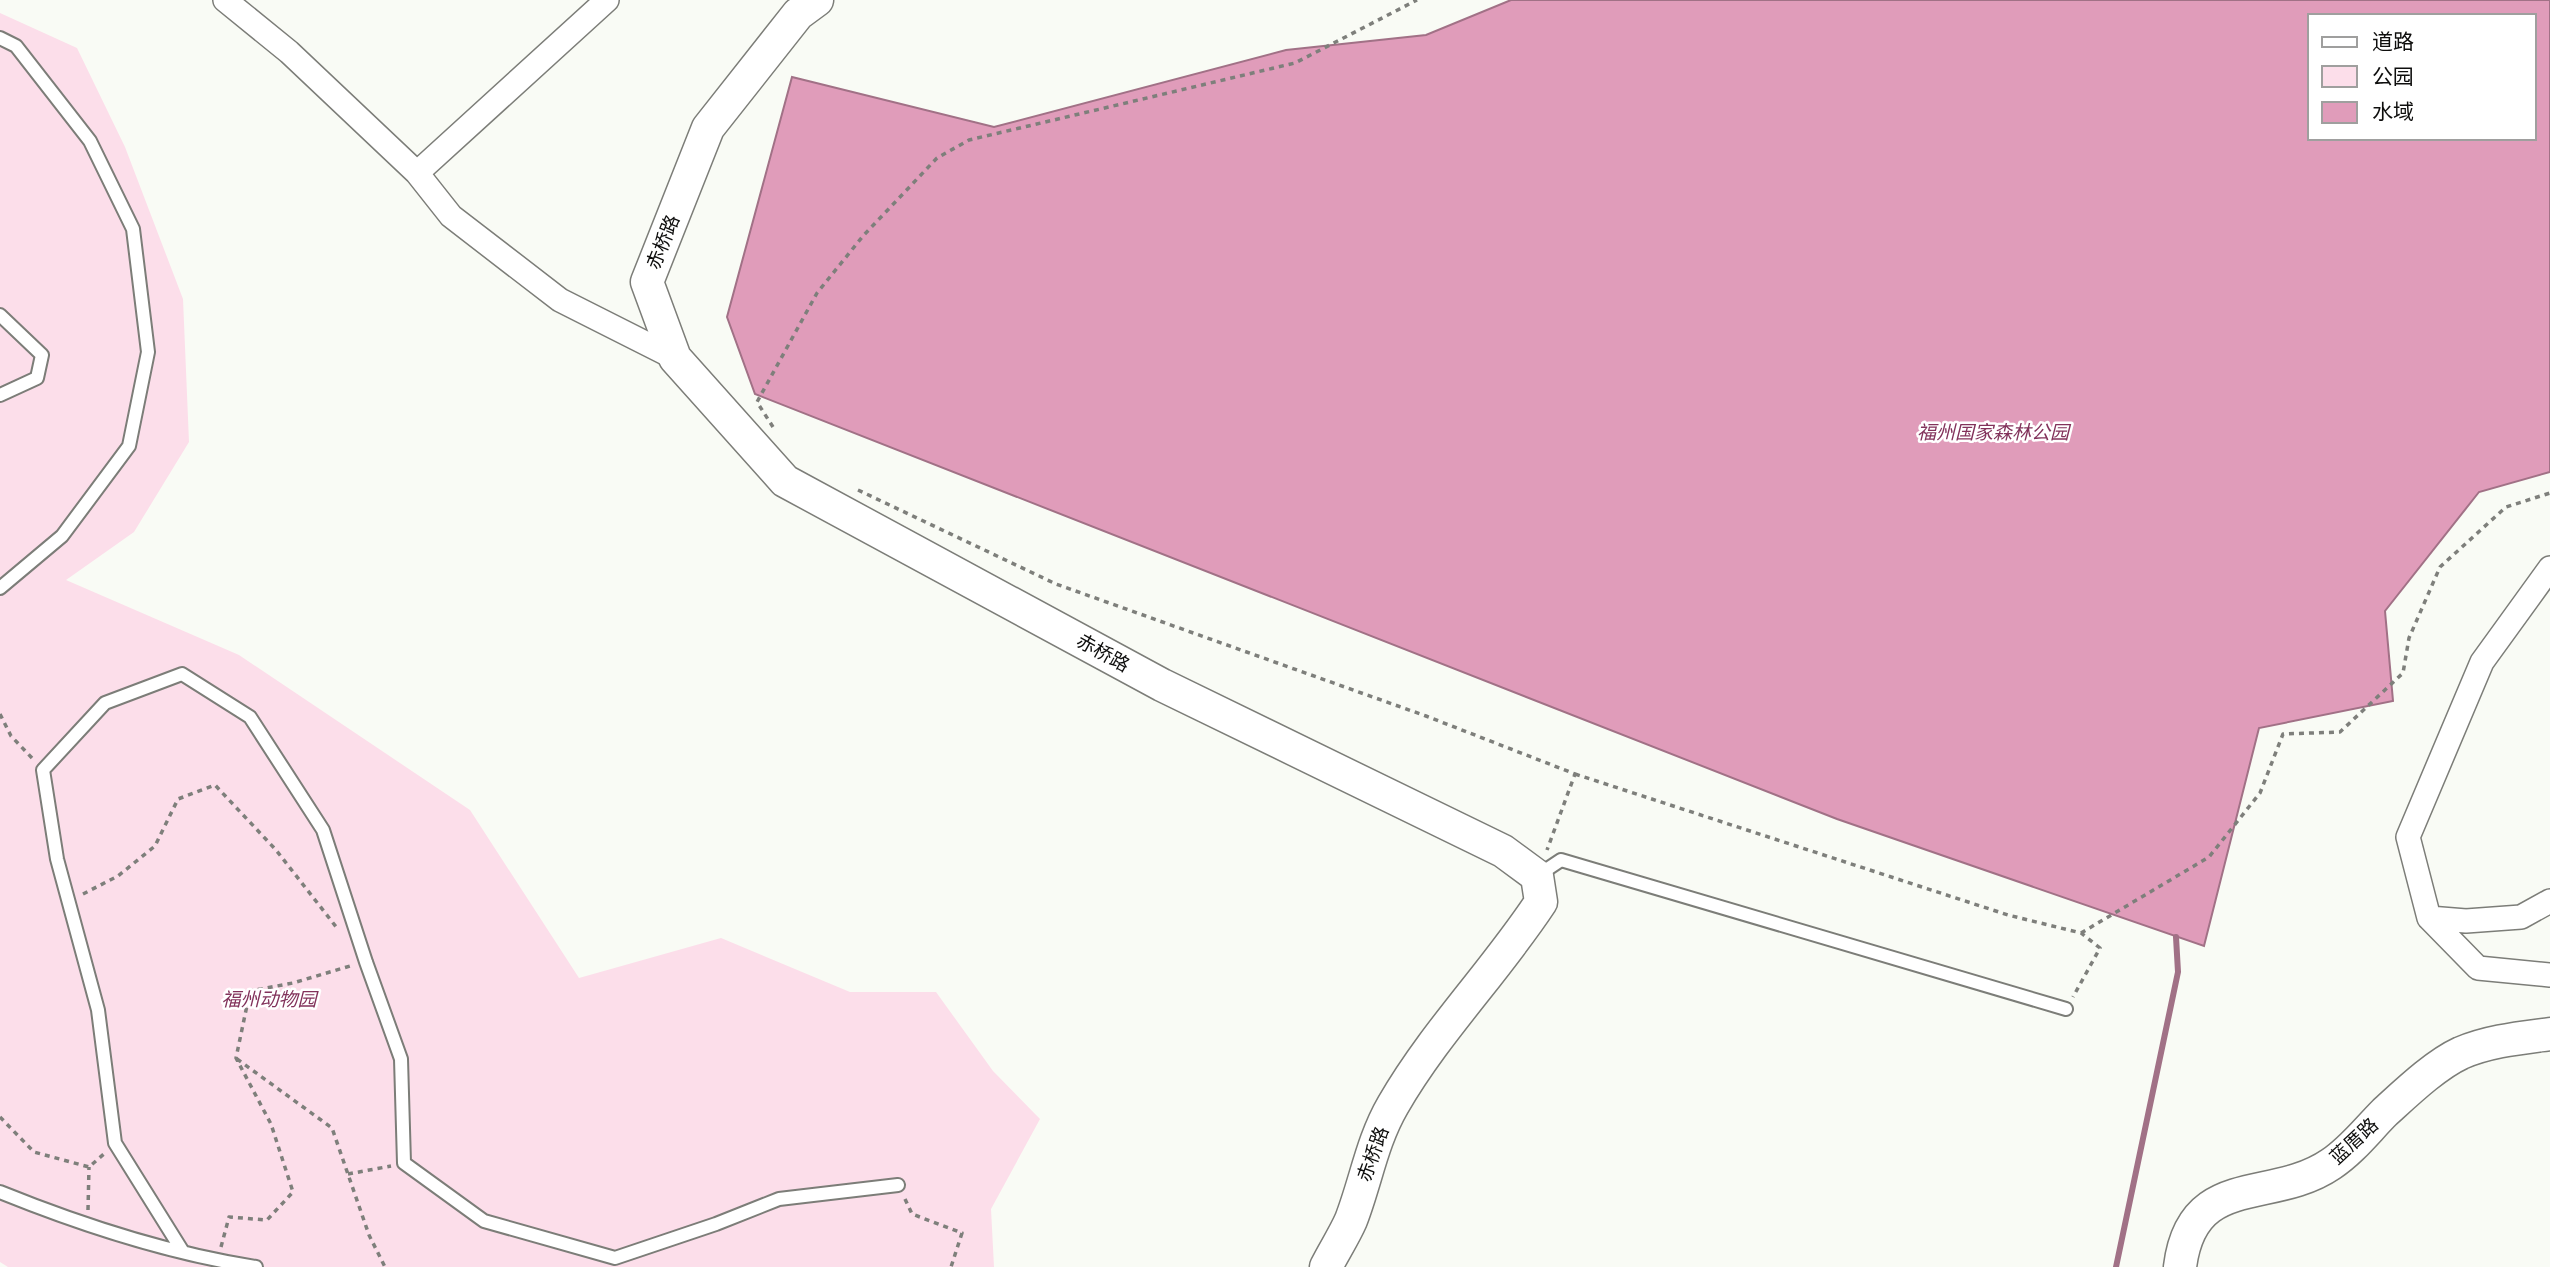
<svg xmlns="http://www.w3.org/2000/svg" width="2550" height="1267" viewBox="0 0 2550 1267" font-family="Bitter,'Noto Sans SC',serif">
<rect width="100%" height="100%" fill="#f9fbf5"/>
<path fill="#fcdeea" d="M 0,13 L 77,48 L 125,147 L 183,299 L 189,442 L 134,532 L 66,580 L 239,655 L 470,810 L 579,978 L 721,938 L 850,992 L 936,992 L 993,1071 L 1040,1119 L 991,1209 L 994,1267 L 8,1267 L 0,1262 Z"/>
<path fill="#e09cba" stroke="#a17186" stroke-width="2" fill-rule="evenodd" d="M 1511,0 L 2550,0 L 2550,472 L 2479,492 L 2385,611 L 2393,701 L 2259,728 L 2204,946 L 1837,819 L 755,394 L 727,317 L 792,77 L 994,127 L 1286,50 L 1426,35 ZM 2310,16 L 2534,16 L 2534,138 L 2310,138 Z"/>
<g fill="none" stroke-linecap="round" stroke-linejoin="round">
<path stroke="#a17186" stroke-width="6" d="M 2116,1267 L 2178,972 L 2176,937"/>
<defs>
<path id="lane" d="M 0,38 L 16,46 L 90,141 L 133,229 L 148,352 L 129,446 L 62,536 L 0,588
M 0,315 L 42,355 L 37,378 L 0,395
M 1537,876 L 1561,860 L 2066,1009
M 0,1192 C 79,1224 172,1254 256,1267
M 183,1252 L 115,1143 L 98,1010 L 57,859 L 43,770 L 105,703 L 182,674 L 250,717 L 323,830 L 366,962 L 401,1059 L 404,1163 L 484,1221 L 615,1258 L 716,1224 L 779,1199 L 898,1185"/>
<path id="street" d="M 225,0 L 289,52 L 417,173 L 451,216 L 560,300 L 675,358
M 417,173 L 607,0
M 2550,568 L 2482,662 L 2408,837 L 2429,918 L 2478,968 L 2550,975
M 2429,918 L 2466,921 L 2521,917 L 2550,901"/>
<path id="secondary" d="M 817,0 L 798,14 L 708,128 L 647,282 L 675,358 L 785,481 L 1162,685 L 1503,851 L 1537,876 L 1541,902 C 1495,972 1435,1032 1393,1105 C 1372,1141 1366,1181 1351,1220 C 1344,1236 1334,1251 1326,1267
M 2180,1267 C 2192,1170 2271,1205 2331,1164 C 2352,1150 2367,1130 2385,1112 C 2406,1093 2435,1065 2461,1053 C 2489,1041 2520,1038 2550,1034"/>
</defs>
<use href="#lane" stroke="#7c7d78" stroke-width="16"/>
<use href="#street" stroke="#7c7d78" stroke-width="26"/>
<use href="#secondary" stroke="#7c7d78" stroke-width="35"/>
<path stroke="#7e7f7b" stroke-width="3.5" stroke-dasharray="5 5" stroke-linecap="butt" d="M 773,427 L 757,402 L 817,293 L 863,236 L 937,158 L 969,140 L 1295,63 L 1417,0
M 858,490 L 1056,584 L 1426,716 L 1575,774 L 1547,850
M 0,714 L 11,736 L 32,758
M 1575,774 L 2008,915 L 2081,933 L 2100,948 L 2073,997
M 83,894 L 118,876 L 155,846 L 178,799 L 215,785 L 276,850 L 337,928
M 2081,933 L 2209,857 L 2260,793 L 2283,734 L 2340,732 L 2403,673 L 2409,638 L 2440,567 L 2506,507 L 2550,493
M 237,1059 L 332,1128 L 369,1235 L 385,1267
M 0,1117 L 34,1152 L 89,1167 L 105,1153
M 348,1174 L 391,1166
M 905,1199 L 912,1214 L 962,1233 L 951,1267
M 88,1210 L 89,1167
M 221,1247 L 229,1217 L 267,1220 L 293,1192 L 271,1124 L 236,1058 L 250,991 L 293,983 L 350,966"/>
<use href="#lane" stroke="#fff" stroke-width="12"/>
<use href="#street" stroke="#fff" stroke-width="23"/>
<use href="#secondary" stroke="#fff" stroke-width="32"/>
</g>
<g text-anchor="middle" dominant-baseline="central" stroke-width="5" stroke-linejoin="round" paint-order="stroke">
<g font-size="19" fill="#0e0e0d" stroke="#fff">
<text transform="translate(663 242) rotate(-68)">赤桥路</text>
<text transform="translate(1103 653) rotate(29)">赤桥路</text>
<text transform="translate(2354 1141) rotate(-43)">蓝厝路</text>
<text transform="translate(1373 1154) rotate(-70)">赤桥路</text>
</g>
<g font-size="19" font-style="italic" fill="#82325b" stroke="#fff">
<text x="1993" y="432">福州国家森林公园</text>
<text x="269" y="999">福州动物园</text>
</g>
</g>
<rect x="2308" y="14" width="228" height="126" fill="#ffffff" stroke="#9f9f9e" stroke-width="2"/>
<rect x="2322" y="37" width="35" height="10" fill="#ffffff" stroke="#9f9f9e" stroke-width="2"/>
<text x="2372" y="49" font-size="21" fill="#0e0e0d">道路</text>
<rect x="2322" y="66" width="35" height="21" fill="#fcdeea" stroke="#9f9f9e" stroke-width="2"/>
<text x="2372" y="84" font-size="21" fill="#0e0e0d">公园</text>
<rect x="2322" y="102" width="35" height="21" fill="#e09cba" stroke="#9f9f9e" stroke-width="2"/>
<text x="2372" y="119" font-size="21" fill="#0e0e0d">水域</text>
</svg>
